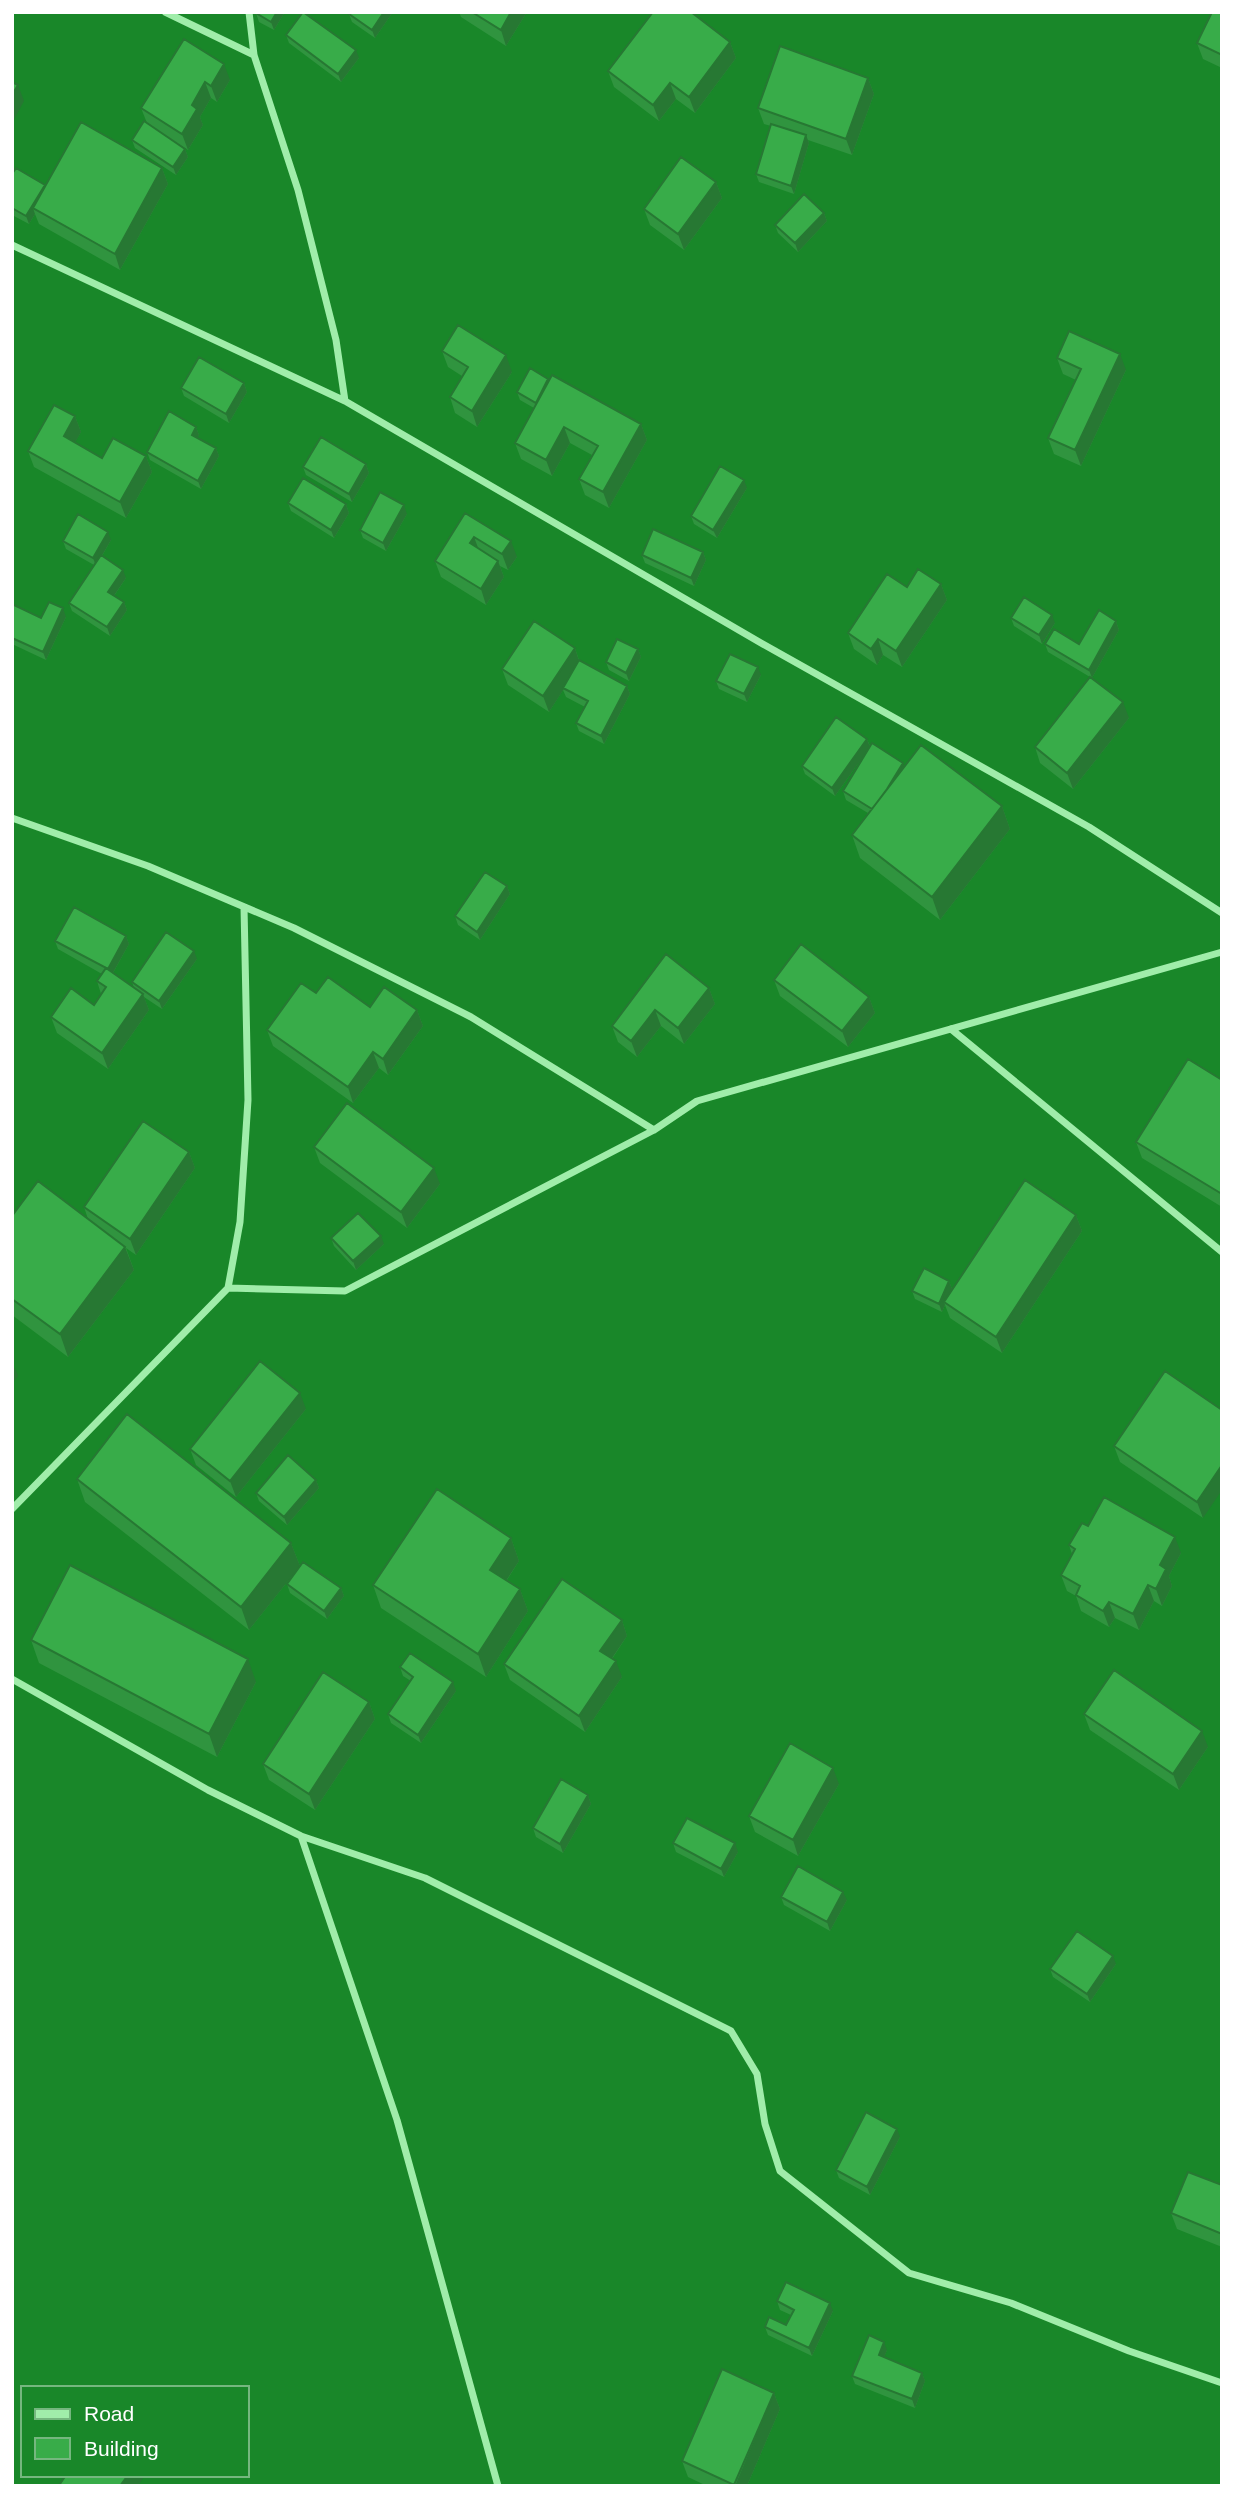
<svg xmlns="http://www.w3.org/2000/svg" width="1234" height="2498" viewBox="0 0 1234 2498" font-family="Helvetica,sans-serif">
<rect width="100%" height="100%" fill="#198729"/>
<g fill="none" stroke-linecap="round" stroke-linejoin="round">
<path stroke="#a0edaa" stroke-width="7" d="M 165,12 L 254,55
M 249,12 L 254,55 L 298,190 L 336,340 L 345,401
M 12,245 L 345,401 L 761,643 L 1089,827 L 1222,913
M 12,818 L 148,866 L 294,928 L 471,1017 L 654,1130
M 951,1029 L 1222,1252
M 228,1288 L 240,1222 L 248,1100 L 244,907
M 12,1509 L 228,1288 L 345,1291 L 654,1130 L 697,1101 L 1222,952
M 12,1679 L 208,1790 L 301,1836 L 425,1878 L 731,2031 L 757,2074 L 765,2124 L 780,2171 L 909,2273 L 1011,2303 L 1129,2351 L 1222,2383
M 301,1836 L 397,2120 L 498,2486"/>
</g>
<path fill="#30943f" d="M 285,12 L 274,30 L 259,22 L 256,13 Z
M 350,12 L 393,12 L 375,38 L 352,22 L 349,14 Z
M 459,12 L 527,12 L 506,46 L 461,17 Z
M 1222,12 L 1222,68 L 1203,59 L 1197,43 Z
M 286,35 L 359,58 L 341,82 L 289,43 Z
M 184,39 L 230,80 L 217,102 L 211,98 L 200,117 L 203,125 L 188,150 L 162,134 L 185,149 L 188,157 L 176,175 L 135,148 L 132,140 L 147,123 L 141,108 Z
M 730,42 L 736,58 L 695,113 L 676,99 L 659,121 L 614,87 L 608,71 Z
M 868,78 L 874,94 L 852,155 L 808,140 L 809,143 L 794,194 L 759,182 L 756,174 L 771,126 L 764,124 L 758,108 Z
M 162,168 L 168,184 L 120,270 L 39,224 L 35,214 L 29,224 L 12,215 L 12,174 L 45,186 Z
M 716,182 L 722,198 L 684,250 L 650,225 L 644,209 Z
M 824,213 L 827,221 L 798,252 L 778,233 L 775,225 Z
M 442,351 L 512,372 L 477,427 L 455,413 L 450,397 L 462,376 L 448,367 Z
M 1057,358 L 1126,370 L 1081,466 L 1054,454 L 1048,438 L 1076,380 L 1063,374 Z
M 548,379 L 641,424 L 647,440 L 609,508 L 585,495 L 579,479 L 592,455 L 570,443 L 552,476 L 521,459 L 515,443 L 534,408 L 520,400 L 517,392 Z
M 244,383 L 247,392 L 229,423 L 184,396 L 181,388 Z
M 75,416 L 81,432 L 75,442 L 102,458 L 146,456 L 152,472 L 126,518 L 34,467 L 28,451 Z
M 196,427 L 199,435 L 197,438 L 216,448 L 219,456 L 201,489 L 150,460 L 147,452 Z
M 366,464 L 369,473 L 352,502 L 306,475 L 303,467 Z
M 747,488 L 717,538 L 694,524 L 691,516 Z
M 288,503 L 346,504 L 349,513 L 334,538 L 291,511 Z
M 465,513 L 517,557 L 508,570 L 500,566 L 504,577 L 486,605 L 441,577 L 435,561 Z
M 407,514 L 386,551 L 363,538 L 360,530 Z
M 111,540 L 102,556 L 126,578 L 114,596 L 124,602 L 127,610 L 110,636 L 72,611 L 69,603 L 94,565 L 66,549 L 63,541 Z
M 703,552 L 706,560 L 694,586 L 645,563 L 642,555 Z
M 941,584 L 947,600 L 902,667 L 883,655 L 877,665 L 854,649 L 848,633 L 907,587 Z
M 12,604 L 41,618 L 66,617 L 46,660 L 12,644 Z
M 1011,618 L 1055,623 L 1042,644 L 1014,626 Z
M 1116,621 L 1119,630 L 1092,678 L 1129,718 L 1073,789 L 1040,763 L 1035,747 L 1090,677 L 1048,652 L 1045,644 L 1079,644 Z
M 575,648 L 579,660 L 627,686 L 630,694 L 604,744 L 579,731 L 576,723 L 585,707 L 566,697 L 563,690 L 549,712 L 508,685 L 502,669 Z
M 638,649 L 641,657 L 629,681 L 609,670 L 606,662 Z
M 761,675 L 747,702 L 719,689 L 716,681 Z
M 867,739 L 870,746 L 905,766 L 1002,806 L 1010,829 L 940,920 L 860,858 L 852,835 L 868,813 L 846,800 L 843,791 L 864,755 L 835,796 L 805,774 L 802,766 Z
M 507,886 L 510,894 L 480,940 L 458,925 L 455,916 Z
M 126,936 L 129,944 L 113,973 L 134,988 L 132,982 L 197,959 L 162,1009 L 144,997 L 149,1010 L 108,1069 L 57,1033 L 51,1017 L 94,1005 L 101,994 L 97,981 L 102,974 L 58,949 L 55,941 Z
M 774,980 L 869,997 L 875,1013 L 848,1047 L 780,996 Z
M 709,988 L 715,1004 L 684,1044 L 661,1026 L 637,1057 L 618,1042 L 612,1026 Z
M 316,993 L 370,1007 L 417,1010 L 423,1026 L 388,1075 L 379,1068 L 353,1103 L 273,1046 L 267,1030 Z
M 1222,1080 L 1222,1207 L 1142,1158 L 1136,1142 Z
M 314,1147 L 440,1184 L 407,1228 L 320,1163 Z
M 189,1152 L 195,1168 L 136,1255 L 126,1248 L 134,1270 L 68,1357 L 12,1315 L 12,1216 L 88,1219 L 84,1207 Z
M 1076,1215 L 1082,1231 L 1002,1353 L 950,1318 L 945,1305 L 942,1312 L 915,1299 L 912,1291 L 949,1281 L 952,1289 Z
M 331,1238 L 384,1244 L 356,1270 L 334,1246 Z
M 1165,1371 L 1203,1518 L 1120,1462 L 1114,1446 Z
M 306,1409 L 236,1497 L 196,1465 L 190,1449 Z
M 77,1479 L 291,1543 L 300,1566 L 249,1630 L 85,1502 Z
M 316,1480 L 319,1488 L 287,1525 L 259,1501 L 256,1493 Z
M 1088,1526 L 1181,1553 L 1169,1576 L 1172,1586 L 1162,1606 L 1154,1601 L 1139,1630 L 1115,1618 L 1109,1627 L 1081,1611 L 1076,1596 L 1067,1591 L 1061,1575 L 1072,1554 L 1069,1545 Z
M 511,1538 L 519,1561 L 507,1580 L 520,1589 L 528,1611 L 486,1677 L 381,1608 L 373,1585 Z
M 287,1584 L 341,1588 L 344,1596 L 327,1619 L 290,1593 Z
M 622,1620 L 627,1636 L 612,1659 L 622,1677 L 585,1732 L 510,1680 L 504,1664 Z
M 31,1640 L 256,1682 L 217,1757 L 39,1663 Z
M 400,1667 L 456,1691 L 421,1743 L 391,1723 L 388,1714 L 411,1681 L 403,1676 Z
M 369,1702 L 375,1719 L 315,1810 L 269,1780 L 263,1764 Z
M 1084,1714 L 1208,1747 L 1179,1790 L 1090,1730 Z
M 839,1784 L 798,1856 L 755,1832 L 749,1816 Z
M 588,1795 L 591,1804 L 563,1853 L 536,1837 L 533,1828 Z
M 673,1843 L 738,1852 L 724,1877 L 676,1852 Z
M 781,1897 L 847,1900 L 830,1931 L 784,1905 Z
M 1116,1964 L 1090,2002 L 1053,1977 L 1050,1969 Z
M 900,2137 L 870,2195 L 839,2178 L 836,2170 Z
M 1222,2185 L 1222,2247 L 1177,2229 L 1171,2213 Z
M 777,2301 L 833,2311 L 812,2356 L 768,2335 L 765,2327 L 786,2325 L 791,2315 L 780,2310 Z
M 887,2350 L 884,2357 L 922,2373 L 925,2381 L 915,2408 L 855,2384 L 852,2376 Z
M 774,2393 L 780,2409 L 747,2486 L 707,2486 L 688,2477 L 682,2461 Z"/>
<path fill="#277833" d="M 277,12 L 285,12 L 274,30 L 271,22 Z
M 384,12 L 393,12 L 375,38 L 372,30 Z
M 511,12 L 527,12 L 506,46 L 501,30 Z
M 730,42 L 736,58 L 695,113 L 689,97 Z
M 356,50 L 359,58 L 341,82 L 338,74 Z
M 224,64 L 230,80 L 217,102 L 211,86 Z
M 868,78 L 874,94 L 852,155 L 846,139 Z
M 205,82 L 211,98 L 200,117 L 203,125 L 188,150 L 182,134 L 192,105 Z
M 670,83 L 676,99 L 659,121 L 653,105 Z
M 18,85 L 24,101 L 12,123 L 12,95 Z
M 806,135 L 809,143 L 794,194 L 791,186 Z
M 185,149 L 188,157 L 176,175 L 173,167 Z
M 162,168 L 168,184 L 120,270 L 115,254 Z
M 716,182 L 722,198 L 684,250 L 678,234 Z
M 45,185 L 48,193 L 33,208 L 35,214 L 29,224 L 26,216 Z
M 824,213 L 827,221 L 798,252 L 795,243 Z
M 1120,354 L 1126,370 L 1081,466 L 1075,450 Z
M 506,355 L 512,372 L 477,427 L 472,411 Z
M 244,383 L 247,392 L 229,423 L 226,414 Z
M 75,416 L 81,432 L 70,452 L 64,436 Z
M 641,424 L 647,440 L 609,508 L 603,492 Z
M 196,427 L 199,435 L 195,444 L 192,435 Z
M 564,427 L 570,443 L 552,476 L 546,460 Z
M 216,448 L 219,456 L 201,489 L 198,481 Z
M 146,456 L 152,472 L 126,518 L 120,502 Z
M 366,464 L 369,473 L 352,502 L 349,494 Z
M 744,480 L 747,488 L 717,538 L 713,530 Z
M 346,504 L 349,513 L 334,538 L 331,530 Z
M 404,505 L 407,514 L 386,551 L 383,543 Z
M 108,532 L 111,540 L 96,566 L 93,558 Z
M 474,537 L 480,553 L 470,543 Z
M 511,541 L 517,557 L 508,570 L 502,554 Z
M 703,552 L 706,560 L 694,586 L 691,578 Z
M 498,561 L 504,577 L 486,605 L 481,589 Z
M 123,570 L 126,578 L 111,600 L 108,592 Z
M 941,584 L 947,600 L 902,667 L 896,651 Z
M 124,602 L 127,610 L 110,636 L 107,627 Z
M 63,608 L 66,617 L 46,660 L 43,652 Z
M 1052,615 L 1055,623 L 1042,644 L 1039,635 Z
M 1116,621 L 1119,630 L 1092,678 L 1089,670 Z
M 878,639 L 883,655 L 877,665 L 871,649 Z
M 575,648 L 580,664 L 549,712 L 543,696 Z
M 638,649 L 641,657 L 629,681 L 626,673 Z
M 758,667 L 761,675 L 747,702 L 744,694 Z
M 627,686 L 630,694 L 604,744 L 601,736 Z
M 1123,702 L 1129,718 L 1073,789 L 1067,773 Z
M 867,739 L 870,747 L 835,796 L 832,788 Z
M 903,763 L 906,771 L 874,810 Z
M 1002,806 L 1010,829 L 940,920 L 932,897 Z
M 507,886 L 510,894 L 480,940 L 477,932 Z
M 126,936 L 129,944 L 110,978 L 107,970 Z
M 194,951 L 197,959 L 162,1009 L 159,1001 Z
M 709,988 L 715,1004 L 684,1044 L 678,1028 Z
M 143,994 L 149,1010 L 108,1069 L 102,1053 Z
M 869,997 L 875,1013 L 848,1047 L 842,1031 Z
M 417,1010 L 423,1026 L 388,1075 L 383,1059 Z
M 655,1010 L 661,1026 L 637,1057 L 631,1041 Z
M 373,1052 L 379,1068 L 353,1103 L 348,1087 Z
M 189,1152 L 195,1168 L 136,1255 L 130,1239 Z
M 434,1168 L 440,1184 L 407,1228 L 401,1212 Z
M 1076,1215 L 1082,1231 L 1002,1353 L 996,1337 Z
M 381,1236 L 384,1244 L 356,1270 L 353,1261 Z
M 125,1247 L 134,1270 L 68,1357 L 60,1334 Z
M 949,1281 L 952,1289 L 944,1302 L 945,1305 L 942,1312 L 939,1304 Z
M 15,1368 L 18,1376 L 12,1384 L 12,1371 Z
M 300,1393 L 306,1409 L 236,1497 L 230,1481 Z
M 1222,1465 L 1222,1490 L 1203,1518 L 1197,1502 Z
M 316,1480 L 319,1488 L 287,1525 L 284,1517 Z
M 1175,1537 L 1181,1553 L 1169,1576 L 1172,1586 L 1162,1606 L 1156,1589 L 1160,1565 Z
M 511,1538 L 519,1561 L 498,1593 L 490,1570 Z
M 291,1543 L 300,1566 L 249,1630 L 241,1607 Z
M 1148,1585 L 1154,1601 L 1139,1630 L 1133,1614 Z
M 341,1588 L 344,1596 L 327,1619 L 324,1611 Z
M 520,1589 L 528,1611 L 486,1677 L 478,1654 Z
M 1109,1602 L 1115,1618 L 1109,1627 L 1103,1611 Z
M 622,1620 L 627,1636 L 606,1667 L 600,1651 Z
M 248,1659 L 256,1682 L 217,1757 L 209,1734 Z
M 616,1661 L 622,1677 L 585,1732 L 579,1716 Z
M 453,1682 L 456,1691 L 421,1743 L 418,1735 Z
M 369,1702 L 375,1719 L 315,1810 L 309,1794 Z
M 1202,1731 L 1208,1747 L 1179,1790 L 1173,1774 Z
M 833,1768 L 839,1784 L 798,1856 L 793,1840 Z
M 588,1795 L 591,1804 L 563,1853 L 560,1844 Z
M 735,1843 L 738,1852 L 724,1877 L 721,1869 Z
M 843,1892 L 847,1900 L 830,1931 L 827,1922 Z
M 1113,1956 L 1116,1964 L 1090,2002 L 1087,1994 Z
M 897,2129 L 900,2137 L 870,2195 L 867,2187 Z
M 830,2303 L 833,2311 L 812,2356 L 809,2348 Z
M 884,2342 L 887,2350 L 882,2363 L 879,2355 Z
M 922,2373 L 925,2381 L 915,2408 L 912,2399 Z
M 774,2393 L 780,2409 L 747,2486 L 735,2486 Z
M 128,2475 L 145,2475 L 138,2486 L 120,2486 Z"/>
<path fill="#38ac49" stroke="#277833" stroke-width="2" d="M 257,12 L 277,12 L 271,22 L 256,13 Z
M 303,12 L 356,50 L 338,74 L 286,35 Z
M 350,12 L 384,12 L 372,30 L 349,14 Z
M 472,12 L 511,12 L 501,30 Z
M 653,12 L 691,12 L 730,42 L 689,97 L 670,83 L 653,105 L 608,71 Z
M 1212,12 L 1222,12 L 1222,55 L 1197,43 Z
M 184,39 L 224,64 L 211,86 L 205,82 L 192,105 L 197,109 L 182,134 L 141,108 Z
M 780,46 L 868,78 L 846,139 L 758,108 Z
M 12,82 L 18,85 L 12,95 Z
M 144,121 L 185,149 L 173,167 L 132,140 Z
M 81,122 L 162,168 L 115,254 L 33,208 Z
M 771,124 L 806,135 L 791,186 L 756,174 Z
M 681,157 L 716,182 L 678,234 L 644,209 Z
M 16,168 L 45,185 L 26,216 L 12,208 L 12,174 Z
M 804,194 L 824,213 L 795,243 L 775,225 Z
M 458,325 L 506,355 L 472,411 L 450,397 L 468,367 L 442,351 Z
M 1069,331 L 1120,354 L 1075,450 L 1048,438 L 1081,369 L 1057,358 Z
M 199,357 L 244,383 L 226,414 L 181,388 Z
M 530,368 L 548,379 L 536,403 L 517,392 Z
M 552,375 L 641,424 L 603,492 L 579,479 L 598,446 L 564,427 L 546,460 L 515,443 Z
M 54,405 L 75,416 L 64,436 L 102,458 L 113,438 L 146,456 L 120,502 L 28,451 Z
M 169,411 L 196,427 L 192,435 L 216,448 L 198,481 L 147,452 Z
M 321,437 L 366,464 L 349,494 L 303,467 Z
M 720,466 L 744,480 L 713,530 L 691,516 Z
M 303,478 L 346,504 L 331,530 L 288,503 Z
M 380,492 L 404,505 L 383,543 L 360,530 Z
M 465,513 L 511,541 L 502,554 L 474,537 L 470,543 L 498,561 L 481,589 L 435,561 Z
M 78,514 L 108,532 L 93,558 L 63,541 Z
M 653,529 L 703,552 L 691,578 L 642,555 Z
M 101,555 L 123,570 L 108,592 L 124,602 L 107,627 L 69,603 Z
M 918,569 L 941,584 L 896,651 L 878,639 L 871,649 L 848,633 L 887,574 L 907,587 Z
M 1024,597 L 1052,615 L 1039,635 L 1011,618 Z
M 49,602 L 63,608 L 43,652 L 12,638 L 12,604 L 41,618 Z
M 1099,610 L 1116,621 L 1089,670 L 1045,644 L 1054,629 L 1079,644 Z
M 534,621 L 575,648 L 543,696 L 502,669 Z
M 617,639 L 638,649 L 626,673 L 606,662 Z
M 730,654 L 758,667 L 744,694 L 716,681 Z
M 579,660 L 627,686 L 601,736 L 576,723 L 588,701 L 563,688 Z
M 1090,677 L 1123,702 L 1067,773 L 1035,747 Z
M 836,717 L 867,739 L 832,788 L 802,766 Z
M 872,743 L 903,763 L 887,789 L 872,809 L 843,791 Z
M 921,745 L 1002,806 L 932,897 L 852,835 Z
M 485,872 L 507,886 L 477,932 L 455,916 Z
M 74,907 L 126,936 L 108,969 L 55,941 Z
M 166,932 L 194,951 L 159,1001 L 132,982 Z
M 801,944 L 869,997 L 842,1031 L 774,980 Z
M 666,954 L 709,988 L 678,1028 L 655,1010 L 631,1041 L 612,1026 Z
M 106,968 L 143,994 L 102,1053 L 51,1017 L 71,988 L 94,1005 L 106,987 L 97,981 Z
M 328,977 L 370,1007 L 384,987 L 417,1010 L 383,1059 L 373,1052 L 348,1087 L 267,1030 L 301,983 L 316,993 Z
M 1188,1059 L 1222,1080 L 1222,1194 L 1136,1142 Z
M 347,1103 L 434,1168 L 401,1212 L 314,1147 Z
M 143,1121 L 189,1152 L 130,1239 L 84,1207 Z
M 1025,1180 L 1076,1215 L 996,1337 L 944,1302 Z
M 38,1181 L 125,1247 L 60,1334 L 12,1299 L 12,1216 Z
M 358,1213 L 381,1236 L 353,1261 L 331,1238 Z
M 924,1268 L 949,1281 L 939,1304 L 912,1291 Z
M 260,1361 L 300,1393 L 230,1481 L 190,1449 Z
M 1165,1371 L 1222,1410 L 1222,1465 L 1197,1502 L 1114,1446 Z
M 127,1414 L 291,1543 L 241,1607 L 77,1479 Z
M 288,1455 L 316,1480 L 284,1517 L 256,1493 Z
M 437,1489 L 511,1538 L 490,1570 L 520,1589 L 478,1654 L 373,1585 Z
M 1104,1497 L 1175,1537 L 1160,1565 L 1166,1569 L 1156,1589 L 1148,1585 L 1133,1614 L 1109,1602 L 1103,1611 L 1076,1595 L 1080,1586 L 1061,1575 L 1075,1549 L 1069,1545 L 1082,1523 L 1088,1526 Z
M 303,1562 L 341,1588 L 324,1611 L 287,1584 Z
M 70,1565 L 248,1659 L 209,1734 L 31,1640 Z
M 562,1579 L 622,1620 L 600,1651 L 616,1661 L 579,1716 L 504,1664 Z
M 410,1653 L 453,1682 L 418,1735 L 388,1714 L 413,1677 L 400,1667 Z
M 1114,1670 L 1202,1731 L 1173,1774 L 1084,1714 Z
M 323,1672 L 369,1702 L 309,1794 L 263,1764 Z
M 790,1743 L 833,1768 L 793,1840 L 749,1816 Z
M 561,1779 L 588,1795 L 560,1844 L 533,1828 Z
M 687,1818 L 735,1843 L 721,1869 L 673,1843 Z
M 798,1866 L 843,1892 L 827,1922 L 781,1897 Z
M 1077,1931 L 1113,1956 L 1087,1994 L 1050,1969 Z
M 866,2112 L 897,2129 L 867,2187 L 836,2170 Z
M 1188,2172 L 1222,2185 L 1222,2234 L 1171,2213 Z
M 786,2282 L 830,2303 L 809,2348 L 765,2327 L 769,2317 L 786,2325 L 794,2310 L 777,2301 Z
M 869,2335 L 884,2342 L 879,2355 L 922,2373 L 912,2399 L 852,2376 Z
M 722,2369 L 774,2393 L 734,2485 L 682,2461 Z
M 66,2475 L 128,2475 L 120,2486 L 62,2486 L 60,2484 Z"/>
<rect width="1234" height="2498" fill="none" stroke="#ffffff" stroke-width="28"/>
<rect x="21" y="2386" width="228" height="91" fill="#198729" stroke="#75b77f" stroke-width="2"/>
<rect x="35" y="2409" width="35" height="10" fill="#a0edaa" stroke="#75b77f" stroke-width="2"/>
<text x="84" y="2421" font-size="21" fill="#ffffff">Road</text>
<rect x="35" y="2438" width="35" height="21" fill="#38ac49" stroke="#75b77f" stroke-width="2"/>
<text x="84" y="2456" font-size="21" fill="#ffffff">Building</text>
</svg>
